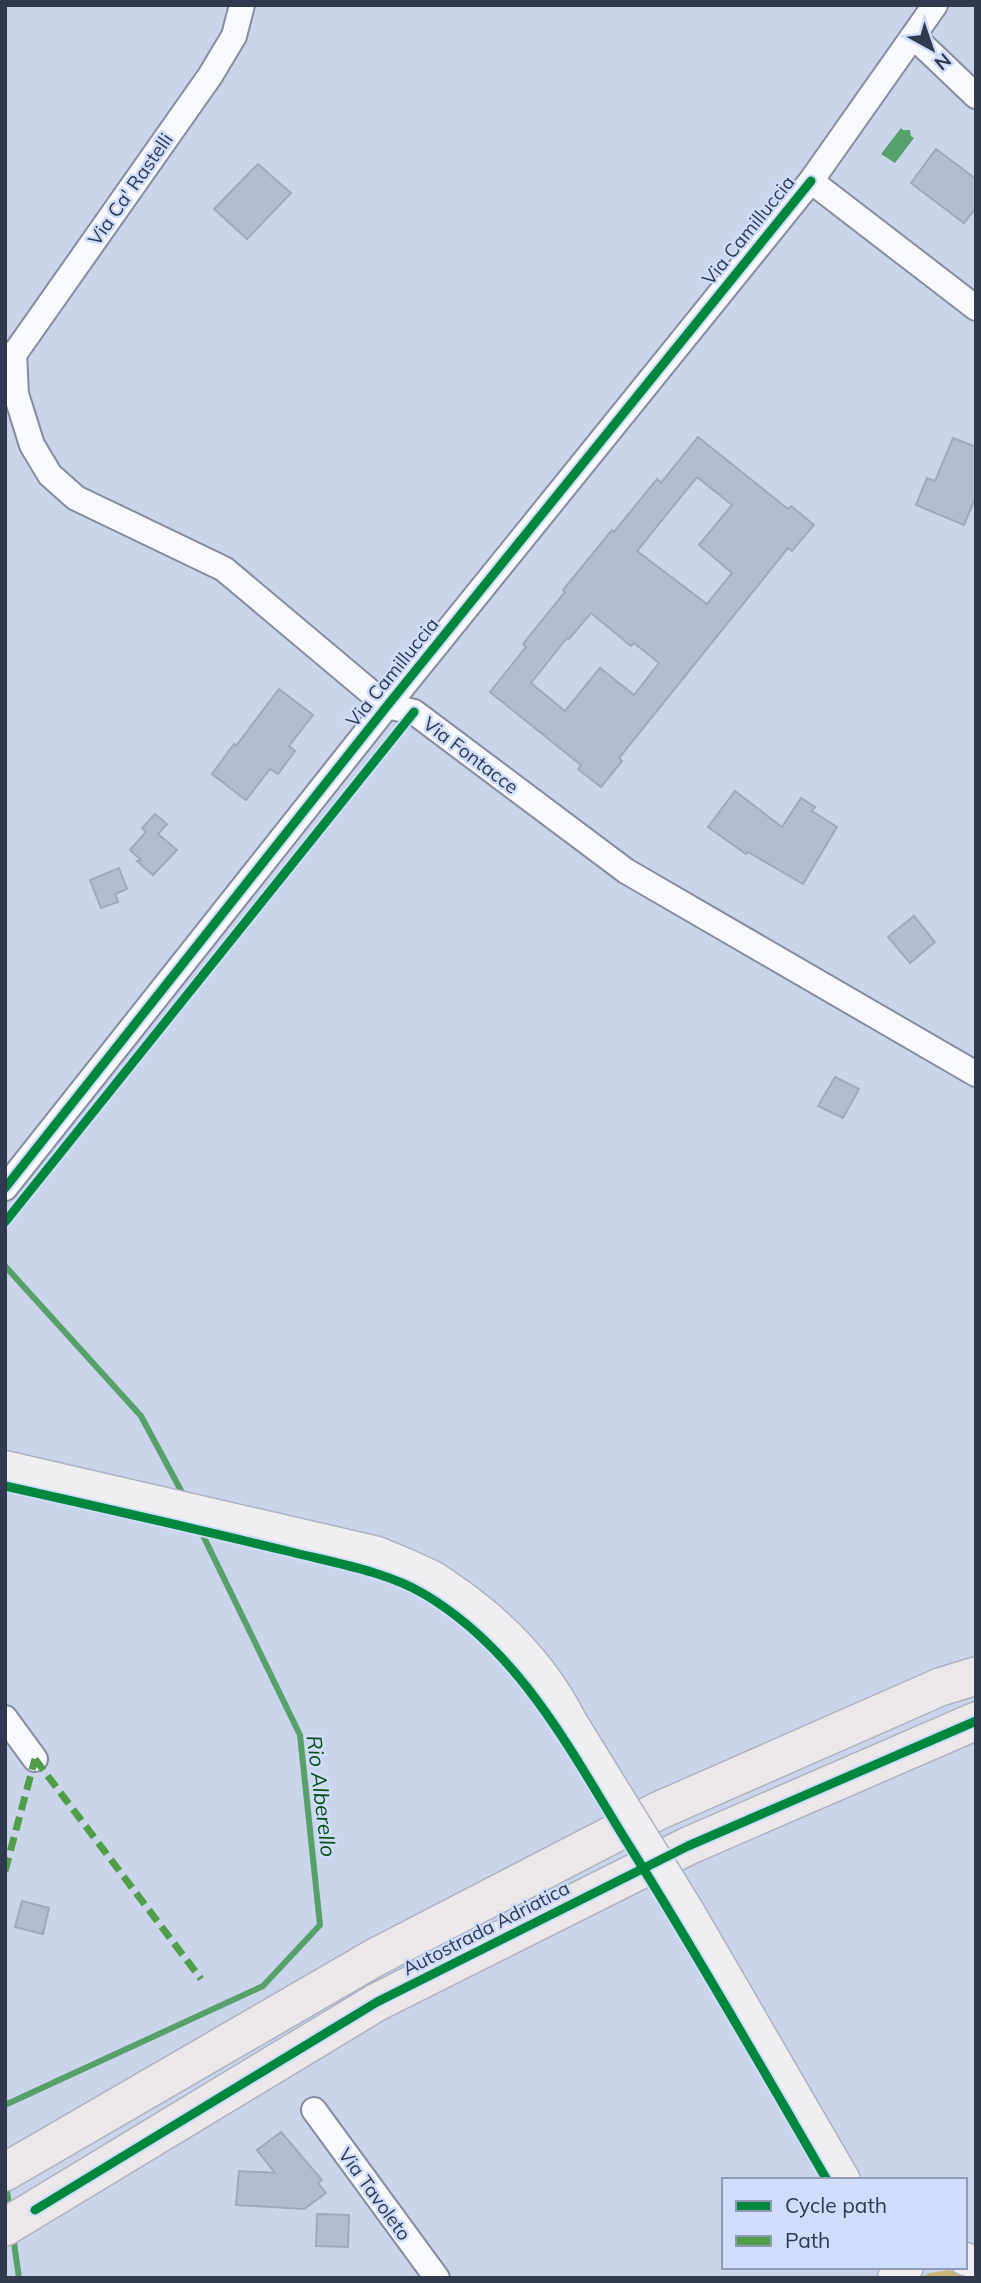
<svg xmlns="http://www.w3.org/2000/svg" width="981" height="2283" viewBox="0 0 981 2283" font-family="Mulish,sans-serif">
<rect width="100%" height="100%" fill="#cad4ea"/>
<path fill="#ccb673" d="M 949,2270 L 974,2278 L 920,2278 L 930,2273 Z"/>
<path fill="#56a06a" d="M 901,128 L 903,130 L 910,130 L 911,136 L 914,138 L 895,163 L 881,154 Z"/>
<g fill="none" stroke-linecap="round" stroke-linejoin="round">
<path stroke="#56a06a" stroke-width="6" d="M 5,1266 L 141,1416 L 185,1498
M 5,2105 L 263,1986 L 320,1925 L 300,1735 L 196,1521
M 6,2185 L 10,2212
M 13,2236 L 19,2278"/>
</g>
<path fill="#b4bdd0" stroke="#a0a9bb" stroke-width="2" fill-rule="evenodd" d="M 936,149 L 976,179 L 976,208 L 964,223 L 911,183 Z
M 258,164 L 291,193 L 247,239 L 214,209 Z
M 698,437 L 788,509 L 791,506 L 814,525 L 792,551 L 788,548 L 619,758 L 622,761 L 601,787 L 578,769 L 581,765 L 490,692 L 526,647 L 523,644 L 565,592 L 563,590 L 612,530 L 614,532 L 657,479 L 661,483 ZM 697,477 L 732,505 L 699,545 L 732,573 L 707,604 L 637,551 ZM 591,613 L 631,646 L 634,643 L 659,663 L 634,695 L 600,668 L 565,711 L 531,683 L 567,638 L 569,639 Z
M 953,438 L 976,447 L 976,496 L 964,525 L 916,505 L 927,478 L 935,481 Z
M 279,689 L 313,715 L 289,746 L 295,751 L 278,774 L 270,769 L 246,800 L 212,774 L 234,744 L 236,746 Z
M 735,791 L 782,827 L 801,798 L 815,807 L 812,811 L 837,827 L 803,884 L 748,852 L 746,854 L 708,827 Z
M 155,814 L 167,824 L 158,834 L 177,850 L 153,875 L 137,861 L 141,860 L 130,850 L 146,832 L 142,828 Z
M 119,868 L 127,889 L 115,894 L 118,902 L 101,908 L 90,880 Z
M 914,916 L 935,942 L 910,963 L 888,937 Z
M 835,1077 L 859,1089 L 843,1118 L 818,1106 Z
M 22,1901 L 49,1908 L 43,1934 L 15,1927 Z
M 281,2132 L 322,2180 L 318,2183 L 326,2193 L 304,2209 L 236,2205 L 239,2171 L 275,2173 L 257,2150 Z
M 317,2214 L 349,2215 L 348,2247 L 316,2246 Z"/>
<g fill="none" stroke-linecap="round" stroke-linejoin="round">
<defs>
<path id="minor" d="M 913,36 L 976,96
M 811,181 L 976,308
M 14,353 L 16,394 L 32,445 L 50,475 L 76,498 L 224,569 L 387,706 L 414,712 L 626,871 L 976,1074
M 6,366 L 210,76 L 234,36 L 242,5
M 5,1188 L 387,706 L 811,181 L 935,5
M 5,1718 L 35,1759
M 314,2110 L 437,2278"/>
<path id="major" d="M 5,1467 L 378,1553 C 396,1561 415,1568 432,1577 C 441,1582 450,1589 459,1595 C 506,1629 545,1670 571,1722
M 689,1913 L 844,2180
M 965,2259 L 976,2262
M 894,2278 L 907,2267"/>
<path id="highway" d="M 5,2172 L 374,1958 L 658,1811 L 940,1687 L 976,1676
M 5,2227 L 377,2002 L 688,1846 L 976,1721"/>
</defs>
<use href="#minor" stroke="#858c9f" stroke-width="28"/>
<use href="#major" stroke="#acb3c0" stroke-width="35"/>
<use href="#highway" stroke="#acb3c0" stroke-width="40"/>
<use href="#minor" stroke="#f7f9fc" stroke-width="24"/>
<use href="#major" stroke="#f0eef1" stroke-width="32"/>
<use href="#highway" stroke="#ece8ea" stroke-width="37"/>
<defs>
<path id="major-bridge" d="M 571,1722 L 689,1913"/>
</defs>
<use href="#major-bridge" stroke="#acb3c0" stroke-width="35" stroke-linecap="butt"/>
<use href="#major-bridge" stroke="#f0eef1" stroke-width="32"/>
<path stroke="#509f48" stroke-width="7" stroke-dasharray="14 7" stroke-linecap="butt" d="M 35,1759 L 201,1979
M 5,1871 L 35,1759"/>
<defs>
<path id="cycleway" d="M 5,1188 L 387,706 L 811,181
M 5,1222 L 414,712
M 5,1486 C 99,1507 193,1528 287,1551 C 330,1562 386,1571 424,1594 C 522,1652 572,1754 630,1847 C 698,1956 762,2068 827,2180
M 35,2210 L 377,2002 L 688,1846 L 976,1721"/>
</defs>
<use href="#cycleway" stroke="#ceddfb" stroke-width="13"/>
<use href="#cycleway" stroke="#00873e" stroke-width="9"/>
</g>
<g text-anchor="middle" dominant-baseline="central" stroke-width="5" stroke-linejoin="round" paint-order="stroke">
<g font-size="19" fill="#30394d" stroke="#ceddfb">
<text transform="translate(130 189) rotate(-55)">Via Ca' Rastelli</text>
<text transform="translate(748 230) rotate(-51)">Via Camilluccia</text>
<text transform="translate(392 672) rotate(-51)">Via Camilluccia</text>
<text transform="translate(471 755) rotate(37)">Via Fontacce</text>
<text transform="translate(486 1928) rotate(-27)">Autostrada Adriatica</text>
<text transform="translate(375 2194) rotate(54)">Via Tavoleto</text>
</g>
<g font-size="21" font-style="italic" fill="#094f16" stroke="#ceddfb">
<text transform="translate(322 1796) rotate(83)">Rio Alberello</text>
</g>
</g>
<rect width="981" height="2283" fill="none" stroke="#30394d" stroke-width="14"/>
<rect x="722" y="2178" width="245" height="91" fill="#ceddfb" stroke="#8f9bb5" stroke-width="2"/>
<rect x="736" y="2201" width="35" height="10" fill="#00873e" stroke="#8f9bb5" stroke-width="2"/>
<text x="785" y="2213" font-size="21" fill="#30394d">Cycle path</text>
<rect x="736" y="2236" width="35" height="10" fill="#509f48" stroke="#8f9bb5" stroke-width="2"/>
<text x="785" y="2248" font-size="21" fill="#30394d">Path</text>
<g transform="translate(932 49) rotate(140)" stroke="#ceddfb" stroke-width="5" paint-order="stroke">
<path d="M0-5L12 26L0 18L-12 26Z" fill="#30394d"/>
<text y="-10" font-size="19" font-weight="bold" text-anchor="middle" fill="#30394d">N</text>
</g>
</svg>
